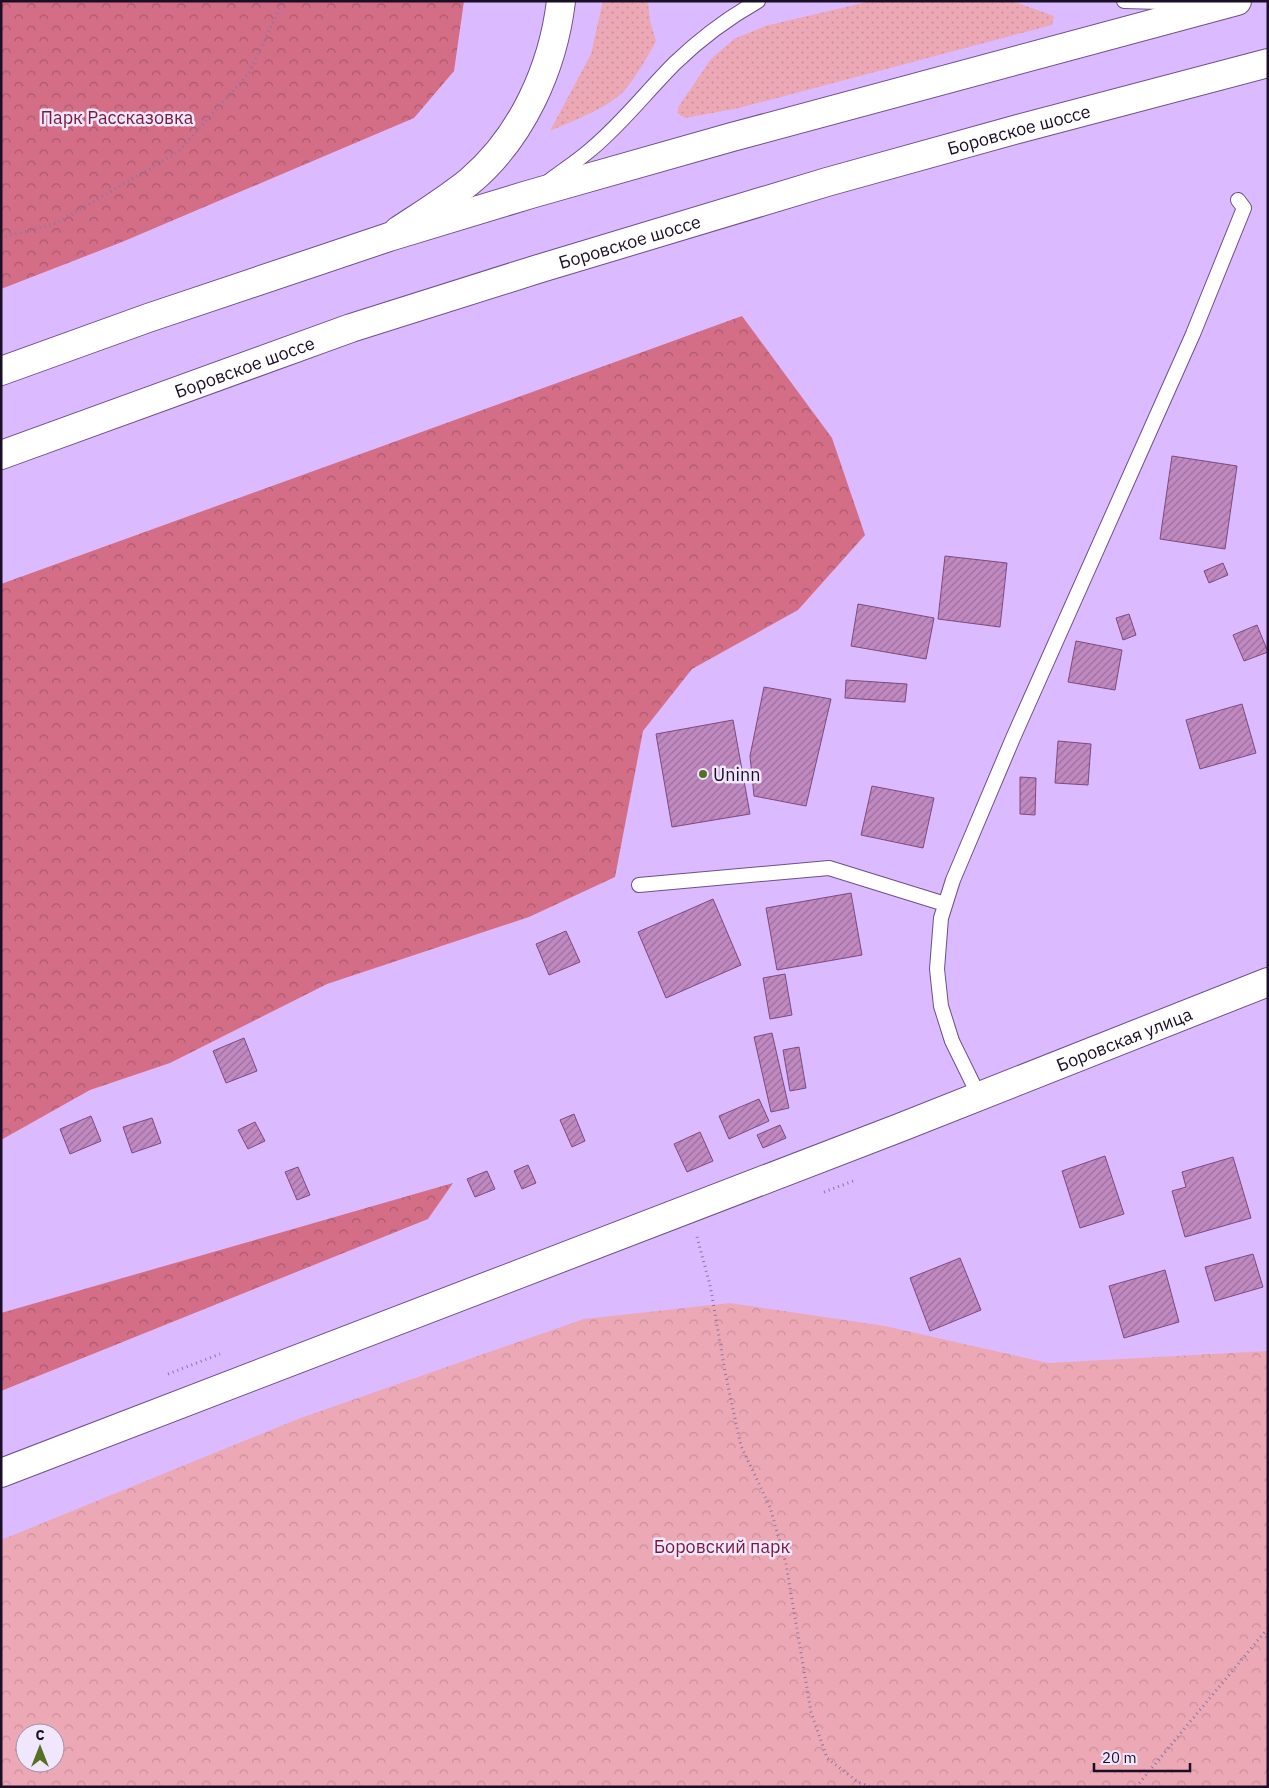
<svg xmlns="http://www.w3.org/2000/svg" width="1269" height="1788" viewBox="0 0 1269 1788" font-family="'IBM Plex Sans',sans-serif">
<defs>
<pattern id="grass-dots" width="8" height="8" patternUnits="userSpaceOnUse" patternTransform="scale(1.25)"><rect width="8" height="8" fill="#eda8b5"/><path d="M2 2h.1M6 6h.1" fill="none" stroke="#cb8f9c" stroke-width="1.8" stroke-linecap="round"/></pattern>
<pattern id="forest-crowns" width="20" height="18" patternUnits="userSpaceOnUse" patternTransform="scale(1.25)"><rect width="20" height="18" fill="#d46e86"/><path d="M2 6a3 3 0 1 1 6 0M12 15a3 3 0 1 1 6 0" fill="none" stroke="#ab596e"/></pattern>
<pattern id="park-crowns" width="20" height="18" patternUnits="userSpaceOnUse" patternTransform="scale(1.25)"><rect width="20" height="18" fill="#eda8b5"/><path d="M2 6a3 3 0 1 1 6 0M12 15a3 3 0 1 1 6 0" fill="none" stroke="#cb8f9c"/></pattern>
<pattern id="building-hatch" width="6" height="6" patternUnits="userSpaceOnUse" patternTransform="scale(1.25)"><rect width="6" height="6" fill="#c089c0"/><path d="M-1 1l2-2M0 6l6-6M5 7l2-2" fill="none" stroke="#9b6e9c"/></pattern>
</defs>
<rect width="100%" height="100%" fill="#dbbaff"/>
<path fill="url(#grass-dots)" d="M 603,1 L 648,1 L 650,21 L 656,41 C 647,58 637,75 625,90 C 609,108 572,121 550,131 L 591,54 Z
M 871,1 L 1012,1 L 1054,16 L 1052,25 L 739,108 L 685,118 L 677,113 L 679,106 L 711,59 L 734,39 L 765,26 Z"/>
<path fill="url(#forest-crowns)" d="M 1,1 L 464,1 L 454,71 L 414,118 L 122,242 L 1,289 Z
M 742,316 L 832,438 L 865,535 L 798,610 L 692,669 L 643,731 L 615,877 L 529,917 L 327,984 L 170,1063 L 90,1090 L 1,1140 L 1,584 Z
M 453,1183 L 428,1219 L 1,1391 L 1,1313 Z"/>
<path fill="url(#park-crowns)" fill-rule="evenodd" d="M 730,1303 L 885,1326 L 1048,1363 L 1268,1351 L 1268,1787 L 1,1787 L 1,1540 L 298,1419 L 584,1319 ZM 25,1733 L 55,1733 L 55,1763 L 25,1763 Z"/>
<path fill="url(#building-hatch)" stroke="#7d4a7e" d="M 1172,456 L 1237,466 L 1225,549 L 1160,539 Z
M 945,556 L 1007,563 L 1000,627 L 938,619 Z
M 1223,563 L 1228,575 L 1209,583 L 1204,571 Z
M 858,604 L 934,618 L 926,659 L 851,646 Z
M 1129,614 L 1136,635 L 1123,640 L 1116,618 Z
M 1257,625 L 1268,652 L 1244,661 L 1233,635 Z
M 1076,641 L 1122,650 L 1115,690 L 1068,682 Z
M 846,680 L 907,684 L 905,702 L 845,698 Z
M 764,687 L 831,699 L 806,806 L 754,796 L 750,756 Z
M 1242,704 L 1256,753 L 1200,769 L 1186,720 Z
M 733,720 L 750,814 L 672,827 L 656,734 Z
M 1058,741 L 1091,744 L 1088,785 L 1055,783 Z
M 1020,777 L 1036,778 L 1035,815 L 1020,814 Z
M 872,786 L 934,798 L 923,848 L 861,835 Z
M 851,893 L 862,955 L 777,970 L 766,908 Z
M 713,899 L 741,965 L 666,998 L 638,932 Z
M 566,931 L 580,962 L 549,975 L 536,944 Z
M 785,974 L 792,1015 L 770,1019 L 763,978 Z
M 772,1033 L 789,1108 L 771,1112 L 754,1037 Z
M 244,1038 L 257,1071 L 226,1083 L 213,1051 Z
M 799,1047 L 806,1088 L 790,1091 L 783,1050 Z
M 759,1099 L 769,1121 L 729,1139 L 719,1116 Z
M 574,1114 L 585,1141 L 572,1147 L 560,1120 Z
M 91,1116 L 101,1141 L 70,1154 L 60,1129 Z
M 152,1118 L 161,1143 L 132,1153 L 123,1127 Z
M 255,1122 L 265,1141 L 248,1149 L 238,1130 Z
M 780,1125 L 786,1138 L 763,1148 L 757,1135 Z
M 700,1132 L 713,1161 L 687,1172 L 674,1144 Z
M 1105,1156 L 1124,1214 L 1080,1228 L 1062,1171 Z
M 1233,1157 L 1251,1218 L 1185,1237 L 1172,1191 L 1186,1187 L 1182,1172 Z
M 528,1165 L 536,1183 L 522,1189 L 514,1171 Z
M 298,1167 L 310,1195 L 297,1200 L 285,1172 Z
M 487,1171 L 495,1189 L 475,1197 L 467,1179 Z
M 1253,1254 L 1263,1287 L 1215,1301 L 1205,1267 Z
M 960,1258 L 981,1310 L 930,1331 L 910,1278 Z
M 1165,1270 L 1179,1322 L 1124,1338 L 1109,1286 Z"/>
<g fill="none" stroke-linecap="round" stroke-linejoin="round">
<defs>
<path id="service" d="M 1124,1 L 1197,3
M 549,181 C 562,171 576,162 589,151 C 621,125 646,92 675,63 C 700,39 728,18 758,1
M 639,885 L 829,868 L 945,904
M 979,1096 L 952,1041 L 941,1006 L 937,969 L 941,918 L 953,880 L 1013,738 L 1193,334 L 1244,208 L 1238,200"/>
<g id="tertiary">
<path d="M 398,231 C 422,215 448,199 470,181 C 522,137 553,68 561,1"/>
<path id="s1" d="M 1,1473 L 899,1128 L 1268,982"/>
</g>
<g id="primary">
<path d="M 1,371 L 148,318 L 389,237 L 531,194 L 732,137 L 1237,1"/>
<path id="s2" d="M 1,455 L 351,328 L 538,269 L 827,182 L 1018,129 L 1268,63"/>
</g>
</defs>
<use href="#service" stroke="#6e4f8b" stroke-width="16"/>
<use href="#tertiary" stroke="#6e4f8b" stroke-width="30"/>
<use href="#primary" stroke="#6e4f8b" stroke-width="30"/>
<path stroke="#8e75a9" stroke-width="3" stroke-dasharray="1 4" stroke-linecap="butt" d="M 1,238 L 57,223 L 178,152 L 249,73 L 283,1
M 824,1192 L 856,1180
M 697,1237 L 710,1285 L 726,1377 L 741,1446 L 770,1507 L 786,1564 L 811,1712 L 827,1758 L 858,1782 L 871,1787
M 168,1374 L 220,1354
M 1136,1787 L 1268,1628"/>
<use href="#service" stroke="#fff" stroke-width="14"/>
<use href="#tertiary" stroke="#fff" stroke-width="28"/>
<use href="#primary" stroke="#fff" stroke-width="28"/>
</g>
<circle fill="#557023" stroke="#f0e7fc" stroke-width="2" cx="703" cy="774" r="5"/>
<g text-anchor="middle" dominant-baseline="central" stroke-width="5" stroke-linejoin="round" paint-order="stroke">
<g font-size="18" fill="#761a38" stroke="#f0e7fc">
<text x="117" y="117">Парк Рассказовка</text>
<text x="722" y="1546">Боровский парк</text>
</g>
<g font-size="18" fill="#1b0e27" stroke="#f0e7fc">
<text stroke="none"><textPath href="#s2" startOffset="1069">Боровское шоссе</textPath></text>
<text stroke="none"><textPath href="#s2" startOffset="664">Боровское шоссе</textPath></text>
<text stroke="none"><textPath href="#s2" startOffset="259">Боровское шоссе</textPath></text>
<text stroke="none"><textPath href="#s1" startOffset="1204">Боровская улица</textPath></text>
</g>
<g font-size="18" fill="#1b0e27" stroke="#f0e7fc" text-anchor="start">
<text x="713" y="774">Uninn</text>
</g>
</g>
<rect width="1269" height="1788" fill="none" stroke="#1b0e27" stroke-width="5"/>
<g transform="translate(40 1748)"><circle r="24" fill="#f0e7fc" stroke="#9b90a7"/>
<path d="M0-4L9 19L0 12L-9 19Z" fill="#557023"/>
<text y="-8" font-size="14" font-weight="bold" text-anchor="middle" fill="#1b0e27">С</text>
</g>
<path d="M1094 1763v8h96v-8" fill="none" stroke="#1b0e27" stroke-width="2.5"/>
<text x="1102" y="1763" font-size="15" fill="#1b0e27" stroke="#f0e7fc" stroke-width="4" paint-order="stroke">20 m</text>
</svg>
